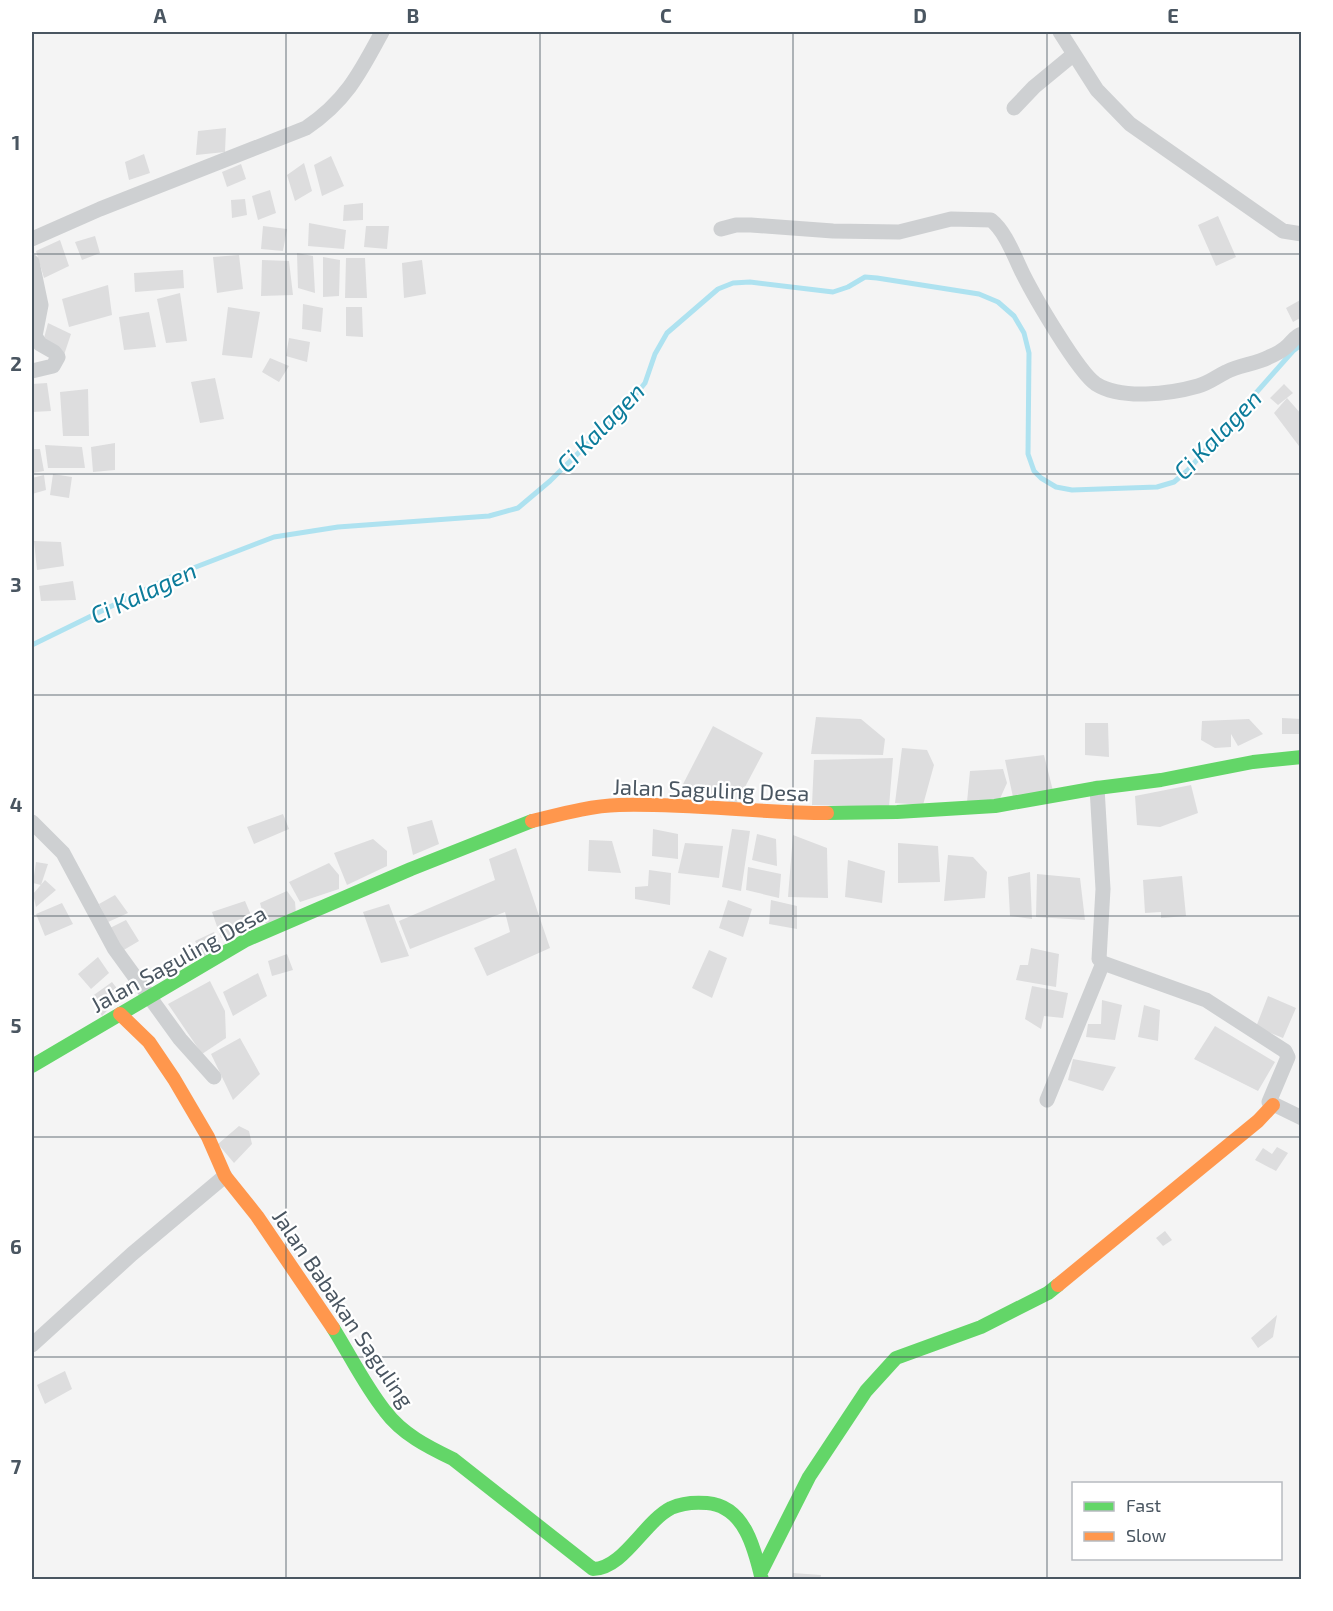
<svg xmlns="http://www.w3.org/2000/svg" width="1333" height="1611" viewBox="0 0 1333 1611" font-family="'Exo 2',sans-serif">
<rect width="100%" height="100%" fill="#f4f4f4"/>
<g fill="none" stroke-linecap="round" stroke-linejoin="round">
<path stroke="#aee2f0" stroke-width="5" d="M 32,645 L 175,575 L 274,537 L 338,527 L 489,516 L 518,508 L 550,481 L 628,404 L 645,383 L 655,354 L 667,333 L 718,289 L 733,283 L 750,282 L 833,292 L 848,287 L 865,277 L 877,278 L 979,294 L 998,302 L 1014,316 L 1024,333 L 1029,353 L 1028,454 L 1034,471 L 1041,478 L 1056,487 L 1072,490 L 1157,487 L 1174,482 L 1188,470 L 1293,351 L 1302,344"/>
</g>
<path fill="#ddddde" d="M 226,128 L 225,152 L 196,155 L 198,131 Z
M 144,154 L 150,173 L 129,180 L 125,162 Z
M 331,156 L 344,186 L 322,196 L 314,165 Z
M 304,163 L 312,191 L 295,201 L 287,175 Z
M 241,164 L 246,179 L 227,187 L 222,172 Z
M 270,190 L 276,213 L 258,220 L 252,196 Z
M 245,199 L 247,215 L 232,218 L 231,200 Z
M 363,203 L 363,220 L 343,221 L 344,205 Z
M 1218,216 L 1236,257 L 1216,266 L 1198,225 Z
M 309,223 L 346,230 L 344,249 L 308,246 Z
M 263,226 L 287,229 L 283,251 L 261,249 Z
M 366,226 L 389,226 L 387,249 L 364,247 Z
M 95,236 L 100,253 L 82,260 L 75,242 Z
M 60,240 L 69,266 L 44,278 L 36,251 Z
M 297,253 L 313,256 L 315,293 L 298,288 Z
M 239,255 L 243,289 L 217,293 L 213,257 Z
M 323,257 L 340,260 L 339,296 L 323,297 Z
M 346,258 L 365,258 L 367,298 L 345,298 Z
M 262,260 L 289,261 L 293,295 L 261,296 Z
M 422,260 L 426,294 L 404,298 L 402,263 Z
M 183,270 L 184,288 L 135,292 L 134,273 Z
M 108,285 L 112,315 L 69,327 L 62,299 Z
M 180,293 L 187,341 L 166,343 L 157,299 Z
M 1302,299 L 1302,317 L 1293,322 L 1286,308 Z
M 303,304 L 323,308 L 321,332 L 302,329 Z
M 228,307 L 260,312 L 252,358 L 222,355 Z
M 346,307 L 362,307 L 363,337 L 346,336 Z
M 149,312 L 156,347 L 124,350 L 119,317 Z
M 48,323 L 71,334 L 64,355 L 43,342 Z
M 289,338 L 310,342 L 307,362 L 286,356 Z
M 270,358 L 289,366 L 279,382 L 262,372 Z
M 215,378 L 224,419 L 200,423 L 191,382 Z
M 47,383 L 51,411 L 32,412 L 32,384 Z
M 1284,384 L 1293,393 L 1278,405 L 1270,398 Z
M 88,389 L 89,436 L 63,436 L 60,392 Z
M 1287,398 L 1302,415 L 1302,450 L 1274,413 Z
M 115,443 L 115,470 L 93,472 L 91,447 Z
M 45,445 L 82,447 L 85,468 L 48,468 Z
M 32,449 L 40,449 L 44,471 L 32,473 Z
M 53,474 L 72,477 L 69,498 L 50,495 Z
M 44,475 L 46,490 L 32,494 L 32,478 Z
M 34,541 L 61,542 L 64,566 L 37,570 Z
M 73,581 L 76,600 L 41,601 L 39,586 Z
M 816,717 L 861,719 L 885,739 L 883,755 L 811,754 Z
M 1282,718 L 1302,719 L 1302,734 L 1282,734 Z
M 1249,719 L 1263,734 L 1238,746 L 1231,734 L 1231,747 L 1215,748 L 1201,740 L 1202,721 Z
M 1085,723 L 1108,723 L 1109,757 L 1085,755 Z
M 713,726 L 763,753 L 736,804 L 681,788 Z
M 902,748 L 927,750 L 934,765 L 923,805 L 895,803 Z
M 1044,755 L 1053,791 L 1013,797 L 1005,760 Z
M 893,758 L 889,807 L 812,805 L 814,760 Z
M 1003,769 L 1007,783 L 998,803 L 967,802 L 970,771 Z
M 1191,785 L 1198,813 L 1160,827 L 1137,825 L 1135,796 Z
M 283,814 L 289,829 L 254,844 L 247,827 Z
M 432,820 L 439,844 L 413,855 L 407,827 Z
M 653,829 L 678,834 L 678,859 L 652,856 Z
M 732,829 L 750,831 L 741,891 L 722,887 Z
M 757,834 L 776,839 L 777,866 L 752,860 Z
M 793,835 L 827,848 L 828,898 L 788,897 Z
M 373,839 L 387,851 L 387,866 L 347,885 L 334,853 Z
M 589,840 L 612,841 L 621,873 L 588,871 Z
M 685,843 L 723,846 L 719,878 L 678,873 Z
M 898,843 L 938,846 L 940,882 L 898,883 Z
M 516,848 L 550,948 L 487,976 L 474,948 L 510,932 L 505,912 L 410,949 L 399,921 L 495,880 L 489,859 Z
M 948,855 L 973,857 L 987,872 L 985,898 L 944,901 Z
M 848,860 L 885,871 L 882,903 L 845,897 Z
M 36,862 L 48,864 L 41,885 L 33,883 Z
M 329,863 L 339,875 L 339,889 L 300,902 L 289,882 Z
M 748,867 L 781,874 L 779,898 L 746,890 Z
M 649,870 L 671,873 L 670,905 L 635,899 L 635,887 L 648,886 Z
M 1030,872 L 1032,919 L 1010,916 L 1008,877 Z
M 1037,874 L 1080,878 L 1085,920 L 1036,917 Z
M 1182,876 L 1186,916 L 1161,918 L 1161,912 L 1145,913 L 1143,880 Z
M 45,880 L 56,890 L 36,907 L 33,894 Z
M 287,891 L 295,902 L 296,914 L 266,924 L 260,903 Z
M 115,895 L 128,913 L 108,922 L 99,904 Z
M 728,900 L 752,909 L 743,937 L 719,928 Z
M 771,900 L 797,906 L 797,929 L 769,924 Z
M 245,901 L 257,929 L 221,938 L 212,912 Z
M 62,903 L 73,924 L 45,936 L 36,914 Z
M 389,904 L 409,956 L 381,963 L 363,912 Z
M 126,920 L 139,941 L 122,951 L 108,929 Z
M 214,932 L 223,949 L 205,959 L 195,941 Z
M 1031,948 L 1059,954 L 1056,987 L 1016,980 L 1020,965 L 1028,965 Z
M 709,950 L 727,958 L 712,998 L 692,988 Z
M 287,954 L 293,970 L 272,976 L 268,961 Z
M 98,957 L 109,973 L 91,989 L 78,974 Z
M 258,973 L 267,996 L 233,1016 L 223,992 Z
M 210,981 L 225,1011 L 226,1038 L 202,1054 L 168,1004 Z
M 112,982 L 122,995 L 102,1016 L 91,997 Z
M 1032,986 L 1068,993 L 1063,1018 L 1044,1016 L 1041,1029 L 1025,1019 Z
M 1268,996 L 1296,1008 L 1283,1038 L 1256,1027 Z
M 1102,1000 L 1122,1005 L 1115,1040 L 1086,1037 L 1088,1024 L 1101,1024 Z
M 1144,1005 L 1160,1010 L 1158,1041 L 1138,1037 Z
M 1215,1026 L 1275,1062 L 1258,1091 L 1194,1059 Z
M 240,1038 L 260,1074 L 233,1100 L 211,1054 Z
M 1073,1059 L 1116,1067 L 1103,1091 L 1068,1080 Z
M 239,1126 L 249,1131 L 252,1144 L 234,1163 L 218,1144 Z
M 1277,1147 L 1288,1153 L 1276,1171 L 1255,1160 L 1263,1148 L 1272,1154 Z
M 1165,1231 L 1172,1240 L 1163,1246 L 1156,1238 Z
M 1277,1315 L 1273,1337 L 1258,1348 L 1251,1338 Z
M 65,1371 L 72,1389 L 45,1404 L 37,1385 Z
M 793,1573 L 821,1575 L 820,1580 L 792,1580 Z"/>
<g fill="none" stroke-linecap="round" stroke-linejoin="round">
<path stroke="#ced0d2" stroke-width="15" d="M 1060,32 L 1097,90 L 1130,124 L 1283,231 L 1302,234
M 1014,108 L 1034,87 L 1074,54
M 721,229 L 736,225 L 751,225 L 833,231 L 899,232 L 951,219 L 991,220 C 1006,232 1014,256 1023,274 C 1034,296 1078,372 1096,384 C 1121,400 1170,394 1198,386 C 1209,383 1216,377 1226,372 C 1239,365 1256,364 1269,357 C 1274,355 1280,352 1285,348 C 1291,344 1294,336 1302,334
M 32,239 L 100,209 L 306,128 C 346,101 360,73 382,32
M 32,262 L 41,305 L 35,336 L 40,344 L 54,352 L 58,357 L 53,366 L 32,371
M 1097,788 L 1103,889 L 1099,959 L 1103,963 L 1206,1000 L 1285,1051 L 1288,1057 L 1269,1102 L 1302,1118
M 32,822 L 63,853 L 114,948 L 180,1039 L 214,1077
M 1047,1100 L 1103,963
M 32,1345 L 132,1254 L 225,1176"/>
<path stroke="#63d668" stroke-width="14" d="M 827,813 L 897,812 L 995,806 L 1097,788 L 1161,780 L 1253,762 L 1302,757
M 32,1066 L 246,940 L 411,869 L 532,821
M 333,1328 C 350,1355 365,1386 385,1411 C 402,1434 428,1447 453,1459 L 593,1569 C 623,1569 644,1522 671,1508 C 682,1503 695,1502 707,1503 C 745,1506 755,1550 762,1580
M 761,1572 L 809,1477 L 866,1391 L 896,1358 L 981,1327 L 1048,1293 L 1058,1285"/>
<path stroke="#ff974d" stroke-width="14" d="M 532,821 C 561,814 589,806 619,805 C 688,803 758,813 827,813
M 120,1014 L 149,1042 L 174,1079 L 208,1137 L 225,1176 L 257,1216 L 333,1328
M 1058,1285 L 1258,1121 L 1273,1105"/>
</g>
<path fill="none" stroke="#4a5661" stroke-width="1.5" stroke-opacity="0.55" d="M 286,32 L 286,1580M 540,32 L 540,1580M 793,32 L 793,1580M 1047,32 L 1047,1580M 32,254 L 1302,254M 32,474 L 1302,474M 32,695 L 1302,695M 32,916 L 1302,916M 32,1137 L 1302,1137M 32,1357 L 1302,1357"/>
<g text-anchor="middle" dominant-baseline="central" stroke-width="4.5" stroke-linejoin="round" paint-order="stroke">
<g font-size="22" fill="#4a5661" stroke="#fff">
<text transform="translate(711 789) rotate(2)">Jalan Saguling Desa</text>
<text transform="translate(178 958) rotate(-29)">Jalan Saguling Desa</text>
<text transform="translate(344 1308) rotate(56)">Jalan Babakan Saguling</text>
</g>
<g font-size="24" font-style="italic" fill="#0c7c9b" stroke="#fff">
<text transform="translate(600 427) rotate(-46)">Ci Kalagen</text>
<text transform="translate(1217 434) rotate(-46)">Ci Kalagen</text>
<text transform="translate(143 592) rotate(-25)">Ci Kalagen</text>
</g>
</g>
<rect width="1333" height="1611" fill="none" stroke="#ffffff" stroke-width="66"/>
<rect x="1072" y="1482" width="210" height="78" fill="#ffffff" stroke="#b7bbc0" stroke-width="1.5"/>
<rect x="1084" y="1502" width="30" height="9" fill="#63d668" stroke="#b7bbc0" stroke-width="1.5"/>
<text x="1126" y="1512" font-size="18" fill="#4a5661">Fast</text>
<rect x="1084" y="1532" width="30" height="9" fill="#ff974d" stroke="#b7bbc0" stroke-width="1.5"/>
<text x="1126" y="1542" font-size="18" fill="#4a5661">Slow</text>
<rect x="33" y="33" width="1267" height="1545" fill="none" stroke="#4a5661" stroke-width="2"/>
<g font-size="20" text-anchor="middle" font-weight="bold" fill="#4a5661">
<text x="160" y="23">A</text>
<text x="413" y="23">B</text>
<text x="666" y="23">C</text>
<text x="920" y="23">D</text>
<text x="1173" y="23">E</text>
<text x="16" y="150">1</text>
<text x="16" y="371">2</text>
<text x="16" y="592">3</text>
<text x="16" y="812">4</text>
<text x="16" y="1033">5</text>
<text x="16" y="1254">6</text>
<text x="16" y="1474">7</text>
</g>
</svg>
